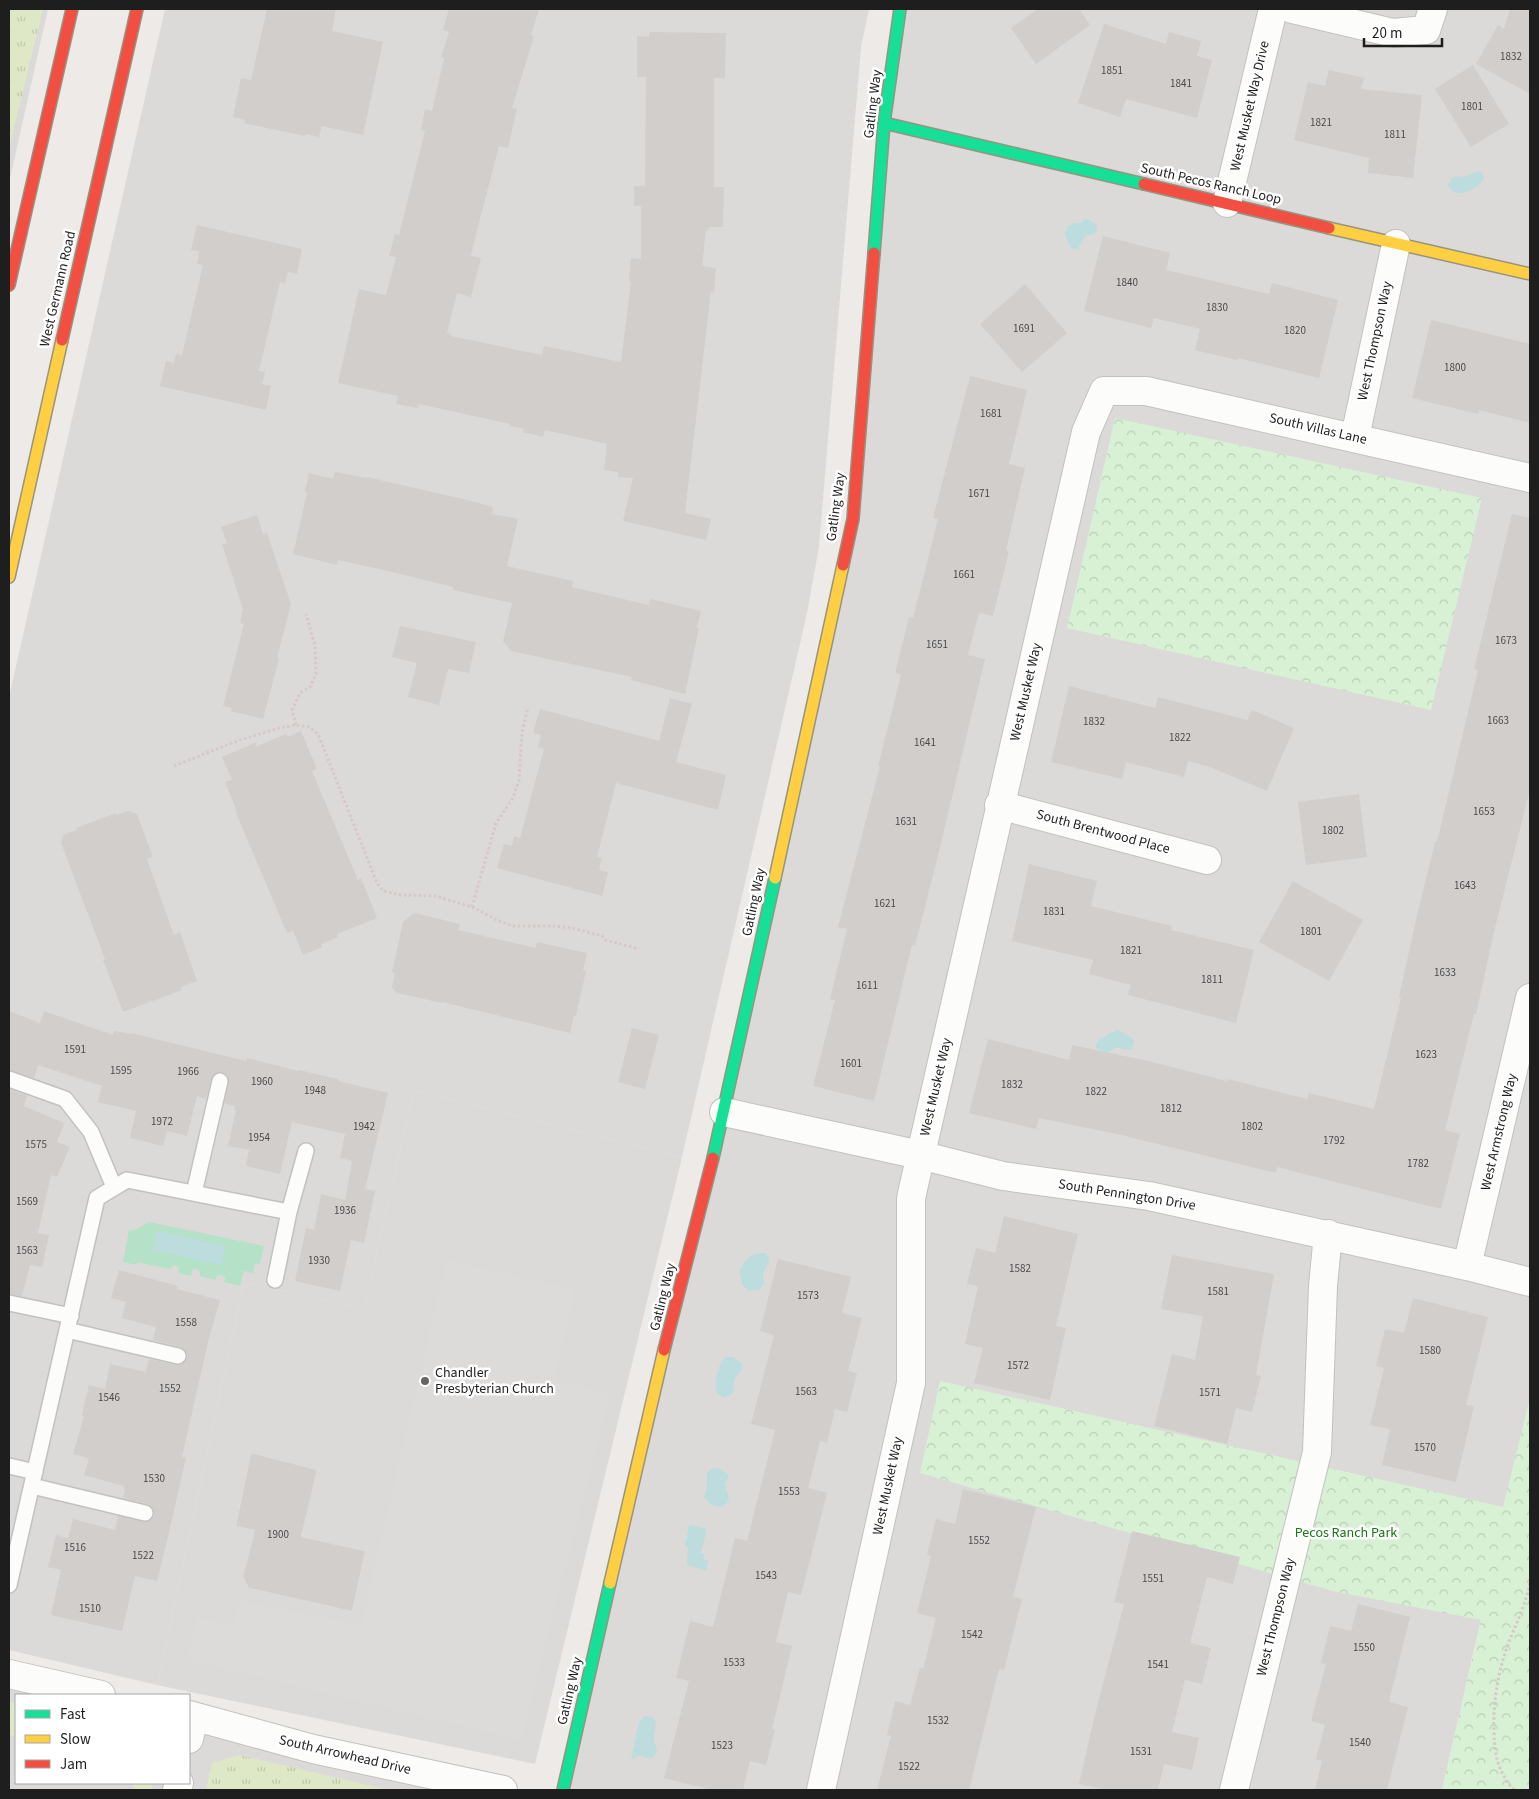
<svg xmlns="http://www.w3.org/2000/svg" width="1539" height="1799" viewBox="0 0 1539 1799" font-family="'Source Sans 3',sans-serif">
<defs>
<pattern id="grass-tufts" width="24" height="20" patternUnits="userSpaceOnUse" patternTransform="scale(1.25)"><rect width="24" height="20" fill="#dee8c7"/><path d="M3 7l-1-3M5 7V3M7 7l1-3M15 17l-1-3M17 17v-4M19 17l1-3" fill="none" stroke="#bec7aa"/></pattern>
<pattern id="park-crowns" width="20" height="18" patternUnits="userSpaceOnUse" patternTransform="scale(1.25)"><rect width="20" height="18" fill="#d8f1d4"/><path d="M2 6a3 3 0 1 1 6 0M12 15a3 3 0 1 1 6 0" fill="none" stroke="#b9ceb6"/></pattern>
</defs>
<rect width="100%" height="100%" fill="#edeae7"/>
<path fill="#dcdad8" d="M 9,9 L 48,9 L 9,183 Z
M 165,9 L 869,9 L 861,47 L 819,547 L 807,613 L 682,1157 L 414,1090 L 364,1309 L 244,1282 L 157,1685 L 9,1650 L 9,697 Z
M 900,9 L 1530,9 L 1530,1405 L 1442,1790 L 568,1790 L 853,519 Z
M 9,1674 L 101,1695 L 16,1695 L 16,1783 L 189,1783 L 189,1715 L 503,1790 L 9,1790 Z"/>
<path fill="#dbdad8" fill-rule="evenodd" d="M 414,1090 L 682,1157 L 535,1764 L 157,1685 L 244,1282 L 364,1309 ZM 251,1453 L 317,1470 L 301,1537 L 365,1551 L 352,1611 L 249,1588 L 243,1577 L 255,1530 L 236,1525 Z"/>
<path fill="url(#grass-tufts)" d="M 9,9 L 43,9 L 9,148 Z
M 9,1702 L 16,1704 L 16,1737 L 9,1735 Z
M 239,1755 L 389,1790 L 206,1790 L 212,1763 Z
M 135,1783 L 153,1783 L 151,1790 L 133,1790 Z"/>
<path fill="url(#park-crowns)" d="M 1115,418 L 1482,498 L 1431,710 L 1067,628 Z
M 940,1381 L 1503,1507 L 1530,1398 L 1530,1790 L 1442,1790 L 1481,1620 L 1333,1591 L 920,1473 Z"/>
<path fill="#b5e1c8" d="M 149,1222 L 264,1246 L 260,1264 L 255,1263 L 253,1273 L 244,1271 L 240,1286 L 224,1282 L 225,1276 L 218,1275 L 215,1280 L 200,1276 L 199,1270 L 193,1269 L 191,1276 L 178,1273 L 179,1267 L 174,1265 L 170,1269 L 137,1262 L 137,1265 L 123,1262 L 129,1230 L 135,1230 Z"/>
<path fill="#dddbda" d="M 447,1260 L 575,1290 L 554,1380 L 610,1393 L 521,1740 L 187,1660 L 197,1617 L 233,1627 L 240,1601 L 361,1625 Z"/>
<path fill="#bcdcde" d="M 1478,171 L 1482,173 L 1484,178 C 1478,190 1453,202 1448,184 L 1453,177 L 1467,176 Z
M 1084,219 C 1090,219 1098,224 1097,231 L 1093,234 L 1085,236 L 1079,247 L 1076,249 L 1071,248 L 1065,235 L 1067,227 L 1075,223 L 1081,223 Z
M 1117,1030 L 1133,1038 L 1134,1044 L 1131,1049 L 1125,1050 L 1116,1047 L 1107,1053 L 1097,1049 L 1096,1045 L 1098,1040 Z
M 157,1231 L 226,1246 L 222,1265 L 153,1250 Z
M 761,1253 L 766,1253 C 774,1263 763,1267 763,1276 C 763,1279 764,1282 764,1284 L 759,1290 L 749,1291 L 742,1285 C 742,1280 740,1277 740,1272 C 741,1262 751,1254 761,1253 Z
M 725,1357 L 733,1357 L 741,1363 L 742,1369 L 735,1378 L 733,1393 L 730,1396 L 723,1397 L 717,1393 C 714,1384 718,1363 725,1357 Z
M 714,1468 L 720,1469 L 729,1475 L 725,1484 L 729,1499 L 727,1503 L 721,1507 L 712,1505 L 704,1497 L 707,1486 L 707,1473 Z
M 689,1525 L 707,1529 L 701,1553 L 704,1554 L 703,1559 L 708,1560 L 706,1570 L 687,1565 L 688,1547 L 685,1546 Z
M 644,1716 L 653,1717 C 659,1725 653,1732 654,1741 C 655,1746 660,1751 654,1756 C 649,1761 644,1756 639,1756 C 636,1757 634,1758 631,1759 L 639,1722 Z"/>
<path fill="#d1cecc" d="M 267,9 L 336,9 L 332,31 L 383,42 L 363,135 L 322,126 L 319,137 L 306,134 L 305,136 L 244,123 L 245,120 L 233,117 L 241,78 L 251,80 Z
M 449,9 L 539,9 L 531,35 L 534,36 L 512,108 L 517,109 L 508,148 L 499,146 L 475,238 L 471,256 L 481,258 L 471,297 L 457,293 L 447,333 L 452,334 L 451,336 L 542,355 L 544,346 L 621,362 L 631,281 L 629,281 L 631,258 L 641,259 L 641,206 L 634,206 L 634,186 L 645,186 L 646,77 L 637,77 L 637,36 L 649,37 L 649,32 L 726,33 L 725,78 L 714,78 L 714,187 L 724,187 L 723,227 L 709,227 L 709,230 L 706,230 L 702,266 L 716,268 L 714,292 L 711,291 L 685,513 L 711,519 L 706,540 L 623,521 L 633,478 L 618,477 L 618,472 L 604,470 L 607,444 L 545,430 L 543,437 L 523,432 L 524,429 L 510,426 L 510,424 L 419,404 L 418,408 L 396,404 L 398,396 L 338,383 L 359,289 L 386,295 L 396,257 L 389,256 L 395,234 L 399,235 L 425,131 L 421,130 L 425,109 L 432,111 L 444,58 L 441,57 L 449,32 L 443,30 Z
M 1038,9 L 1079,9 L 1090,25 L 1036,64 L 1011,28 Z
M 1510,9 L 1530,9 L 1530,94 L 1476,64 L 1498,25 L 1504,29 Z
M 1104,24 L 1166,44 L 1169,32 L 1201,41 L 1197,56 L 1212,60 L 1197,118 L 1126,99 L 1120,117 L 1078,103 Z
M 1473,65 L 1509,124 L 1471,147 L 1435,89 Z
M 1329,70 L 1364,78 L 1361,89 L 1422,95 L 1413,178 L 1368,173 L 1369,158 L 1294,140 L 1308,82 L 1325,86 Z
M 197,225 L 302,249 L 297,274 L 288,272 L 285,283 L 280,282 L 259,371 L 265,372 L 262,384 L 271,386 L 266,410 L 160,386 L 166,361 L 174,363 L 176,354 L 182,355 L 203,265 L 197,264 L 199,251 L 191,250 Z
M 1103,236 L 1170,253 L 1166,270 L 1269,294 L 1272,283 L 1338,300 L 1319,378 L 1238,358 L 1237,360 L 1195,350 L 1200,329 L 1154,318 L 1151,328 L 1084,311 Z
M 1025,284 L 1067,333 L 1022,372 L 980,324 Z
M 1431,320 L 1530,344 L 1530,423 L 1479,410 L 1478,414 L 1412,398 Z
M 970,376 L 1027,390 L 1009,464 L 1025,468 L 1006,550 L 1009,551 L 993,616 L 979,613 L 968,655 L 985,659 L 936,864 L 915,946 L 912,945 L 874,1101 L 813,1086 L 835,1000 L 830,999 L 847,929 L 838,927 L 880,766 L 878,766 L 901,675 L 895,673 L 909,617 L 913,618 L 938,519 L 933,518 Z
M 335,472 L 367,478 L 367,477 L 463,499 L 493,507 L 492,514 L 518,519 L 507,566 L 573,581 L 572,587 L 649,605 L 650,599 L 701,611 L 697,628 L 699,628 L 685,694 L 631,680 L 632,677 L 511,651 L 503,641 L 512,603 L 453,590 L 453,587 L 384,570 L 338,560 L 337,565 L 293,554 L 307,493 L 305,492 L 309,473 L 333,479 Z
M 1512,514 L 1530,518 L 1530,789 L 1494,932 L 1476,1014 L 1474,1014 L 1445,1130 L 1460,1134 L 1441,1209 L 1277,1167 L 1276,1173 L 1121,1135 L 1039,1118 L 1036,1129 L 969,1113 L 988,1039 L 1069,1060 L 1072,1045 L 1148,1061 L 1227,1081 L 1228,1079 L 1307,1099 L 1309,1093 L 1374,1109 L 1401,998 L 1399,997 L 1417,915 L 1435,842 L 1437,842 L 1478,670 L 1474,669 Z
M 257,515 L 263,534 L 267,533 L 291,604 L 277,658 L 279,659 L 263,719 L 231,711 L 232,708 L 223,706 L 244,624 L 240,623 L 243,609 L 222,544 L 227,543 L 221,527 Z
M 400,626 L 476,642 L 469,673 L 448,669 L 439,705 L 408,697 L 417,663 L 392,657 Z
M 1069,686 L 1155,708 L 1158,697 L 1247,720 L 1252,710 L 1294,728 L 1267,791 L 1210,767 L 1188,761 L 1184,777 L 1126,762 L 1122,779 L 1051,762 Z
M 670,698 L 692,704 L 676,762 L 726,775 L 718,810 L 616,783 L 597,857 L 602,858 L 599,870 L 608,872 L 602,896 L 497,868 L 504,844 L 512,846 L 514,836 L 520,838 L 544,749 L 538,747 L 541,735 L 533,733 L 540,709 L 659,741 Z
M 301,731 L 317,769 L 312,771 L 358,880 L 361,878 L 377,918 L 337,934 L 338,937 L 321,944 L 322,947 L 303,955 L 293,931 L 287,933 L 236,813 L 237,812 L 225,782 L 232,780 L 222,757 L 257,742 L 255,747 L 286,734 L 288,737 Z
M 1359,794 L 1367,857 L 1306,865 L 1298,802 Z
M 128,811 L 137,814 L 153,857 L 147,859 L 174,935 L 180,932 L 197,981 L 181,987 L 182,990 L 123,1012 L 103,960 L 105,959 L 61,843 L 63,835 L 77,830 L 76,828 L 116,813 L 117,815 Z
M 1029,864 L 1097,881 L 1091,906 L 1172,926 L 1171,930 L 1254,950 L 1236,1023 L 1128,995 L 1131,985 L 1089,974 L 1093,960 L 1012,941 Z
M 1293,881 L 1363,920 L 1329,981 L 1259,942 Z
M 414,913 L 460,924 L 458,930 L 536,948 L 537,942 L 587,953 L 583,970 L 586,971 L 576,1016 L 574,1015 L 570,1033 L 442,1002 L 442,1003 L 397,993 L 392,987 L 395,973 L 392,972 L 403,922 Z
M 9,1011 L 40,1023 L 44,1011 L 113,1035 L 114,1031 L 131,1034 L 131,1033 L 246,1061 L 247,1058 L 298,1071 L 299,1070 L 338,1079 L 338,1081 L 388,1093 L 365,1189 L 375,1191 L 364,1243 L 351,1240 L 340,1291 L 295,1281 L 306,1228 L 314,1230 L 321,1194 L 345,1200 L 352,1161 L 340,1158 L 345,1134 L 292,1122 L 280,1174 L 246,1166 L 249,1150 L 228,1146 L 236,1110 L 234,1110 L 235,1106 L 224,1103 L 229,1079 L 227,1075 L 222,1072 L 213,1075 L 206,1099 L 197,1096 L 187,1136 L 167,1131 L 163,1146 L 130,1138 L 136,1111 L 98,1102 L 102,1086 L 38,1065 L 34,1078 L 9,1070 Z
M 632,1028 L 659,1035 L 645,1089 L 618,1082 Z
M 9,1089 L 27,1096 L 24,1106 L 64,1123 L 57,1142 L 70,1147 L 57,1177 L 51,1175 L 38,1233 L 49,1235 L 42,1267 L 30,1265 L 22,1296 L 9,1294 Z
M 1004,1216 L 1078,1234 L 1056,1326 L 1066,1328 L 1050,1400 L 974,1383 L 983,1348 L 965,1344 L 978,1286 L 967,1284 L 976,1248 L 995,1253 Z
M 1172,1255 L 1274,1274 L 1256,1375 L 1261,1376 L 1252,1412 L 1236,1408 L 1227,1444 L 1154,1426 L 1172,1354 L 1195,1360 L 1203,1316 L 1161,1309 Z
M 778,1259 L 851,1277 L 842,1313 L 862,1318 L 848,1371 L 857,1373 L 847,1412 L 835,1409 L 827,1443 L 820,1441 L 808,1488 L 827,1493 L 801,1595 L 788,1592 L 776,1642 L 792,1646 L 772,1729 L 775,1730 L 766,1765 L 750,1761 L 743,1790 L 712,1790 L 664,1778 L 689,1681 L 676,1678 L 690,1621 L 713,1627 L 735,1538 L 747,1541 L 775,1430 L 751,1424 L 774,1335 L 760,1331 Z
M 119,1270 L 178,1286 L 177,1289 L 220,1300 L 208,1342 L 182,1457 L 186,1458 L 167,1541 L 157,1581 L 135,1576 L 122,1631 L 51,1615 L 61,1570 L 48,1567 L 56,1535 L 68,1538 L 73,1519 L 115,1530 L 118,1516 L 147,1522 L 152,1519 L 154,1515 L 154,1510 L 148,1504 L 123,1498 L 125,1490 L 124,1489 L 124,1486 L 84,1475 L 89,1458 L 73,1454 L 84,1416 L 82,1415 L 89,1385 L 105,1389 L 110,1364 L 146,1372 L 149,1359 L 176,1365 L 181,1365 L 187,1359 L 187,1353 L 181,1347 L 153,1340 L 156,1327 L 122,1318 L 126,1302 L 111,1298 Z
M 1413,1298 L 1488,1317 L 1466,1405 L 1474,1406 L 1456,1482 L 1382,1465 L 1390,1429 L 1370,1425 L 1384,1368 L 1376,1366 L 1385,1329 L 1404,1333 Z
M 251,1453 L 317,1470 L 301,1537 L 365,1551 L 352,1611 L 249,1588 L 243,1577 L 255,1530 L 236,1526 Z
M 963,1489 L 1036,1507 L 1013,1597 L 1022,1599 L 1004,1670 L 999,1669 L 969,1790 L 877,1790 L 891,1736 L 887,1735 L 895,1701 L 910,1705 L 920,1668 L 923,1669 L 936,1618 L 917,1613 L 931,1556 L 927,1555 L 936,1519 L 955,1524 Z
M 1132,1531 L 1240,1557 L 1233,1584 L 1207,1577 L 1190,1643 L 1211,1648 L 1202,1684 L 1185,1680 L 1172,1732 L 1199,1738 L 1192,1770 L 1164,1764 L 1158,1790 L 1107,1790 L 1079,1784 L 1095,1714 L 1124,1604 L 1114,1602 Z
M 1358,1604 L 1410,1617 L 1389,1702 L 1408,1707 L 1387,1790 L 1315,1790 L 1322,1761 L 1316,1759 L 1325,1725 L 1311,1721 L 1326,1664 L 1321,1663 L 1330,1626 L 1351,1631 Z"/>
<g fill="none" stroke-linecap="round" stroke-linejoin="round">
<defs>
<path id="lane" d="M 9,1079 L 65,1099 L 91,1132 L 114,1187
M 194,1193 L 220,1081
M 275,1280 L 289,1212
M 9,1303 L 71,1316
M 67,1330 L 178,1356
M 9,1466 L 35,1472
M 32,1486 L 145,1513
M 9,1585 L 97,1198 L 127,1180 L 289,1212 L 306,1151"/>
<path id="street" d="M 1292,9 L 1393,33 L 1426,30 L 1433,9
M 1227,203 L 1273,9
M 1355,437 L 1396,244
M 999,805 L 1207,860
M 724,1112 L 920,1155 L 1003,1176 L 1149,1196 L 1467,1266 L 1530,1282
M 1467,1266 L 1530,998
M 9,1674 L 101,1695
M 189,1715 L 313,1749 L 503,1790
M 189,1739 L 194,1717
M 177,1790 L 179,1783
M 821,1790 L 911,1383 L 911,1199 L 913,1189 L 1086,432 L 1104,391 L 1146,391 L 1530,478
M 1234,1790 L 1317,1452 L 1323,1286 L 1328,1234"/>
<path id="fast" d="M 884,123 L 1144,184
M 874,253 L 884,123 L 900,9
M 713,1158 L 775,878
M 563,1790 L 610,1583"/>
<path id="slow" d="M 1329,228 L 1530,274
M 9,577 L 62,340
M 775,878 L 843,565
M 610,1583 L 664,1350"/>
<path id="jam" d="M 1144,184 L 1329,228
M 9,285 L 72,9
M 62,340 L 137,9
M 843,565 L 853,519 L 874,253
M 664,1350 L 713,1158"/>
</defs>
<use href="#lane" stroke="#c2c1bf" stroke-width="18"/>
<use href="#street" stroke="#c2c1bf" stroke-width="30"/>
<use href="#fast" stroke="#969480" stroke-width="14"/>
<use href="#slow" stroke="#969480" stroke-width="14"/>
<use href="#jam" stroke="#969480" stroke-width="14"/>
<path stroke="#d6c8c7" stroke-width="3" stroke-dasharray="2.5 2.5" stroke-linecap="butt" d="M 296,725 L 292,710 L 300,693 L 310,687 L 316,674 L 315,646 L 306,614
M 174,766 L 237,741 L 279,728 L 296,725 L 309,727 L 318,734 L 377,883 L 383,891 L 401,895 L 436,896 L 472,907 L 499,921 L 513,926 L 555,926 L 572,928 L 602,936 L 605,940 L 639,949
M 472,907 L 496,823 L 513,798 L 519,780 L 522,733 L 528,707
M 1514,1790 C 1498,1773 1494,1753 1494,1730 C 1493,1700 1498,1673 1508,1644 C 1516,1624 1526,1604 1530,1583"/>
<use href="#lane" stroke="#fcfcfb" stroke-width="15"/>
<use href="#street" stroke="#fcfcfb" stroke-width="28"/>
<use href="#fast" stroke="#16e098" stroke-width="11"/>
<use href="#slow" stroke="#ffcf43" stroke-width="11"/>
<use href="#jam" stroke="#f24e42" stroke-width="11"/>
</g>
<circle fill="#666564" stroke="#fff" stroke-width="2" cx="425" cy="1381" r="5"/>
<g text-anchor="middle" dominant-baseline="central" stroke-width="5" stroke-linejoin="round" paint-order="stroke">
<g font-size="11" fill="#4b4a4a">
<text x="1511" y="56">1832</text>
<text x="1112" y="70">1851</text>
<text x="1181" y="83">1841</text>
<text x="1472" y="106">1801</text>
<text x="1321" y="122">1821</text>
<text x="1395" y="134">1811</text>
<text x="1127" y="282">1840</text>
<text x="1217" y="307">1830</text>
<text x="1024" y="328">1691</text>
<text x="1295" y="330">1820</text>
<text x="1455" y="367">1800</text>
<text x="991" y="413">1681</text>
<text x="979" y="493">1671</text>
<text x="964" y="574">1661</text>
<text x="1506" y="640">1673</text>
<text x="937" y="644">1651</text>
<text x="1498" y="720">1663</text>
<text x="1094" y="721">1832</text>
<text x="1180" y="737">1822</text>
<text x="925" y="742">1641</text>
<text x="1484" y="811">1653</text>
<text x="906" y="821">1631</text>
<text x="1333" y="830">1802</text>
<text x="1465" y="885">1643</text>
<text x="885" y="903">1621</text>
<text x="1054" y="911">1831</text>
<text x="1311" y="931">1801</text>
<text x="1131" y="950">1821</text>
<text x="1445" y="972">1633</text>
<text x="1212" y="979">1811</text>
<text x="867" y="985">1611</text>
<text x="75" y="1049">1591</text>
<text x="1426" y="1054">1623</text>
<text x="851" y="1063">1601</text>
<text x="121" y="1070">1595</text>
<text x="188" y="1071">1966</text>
<text x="262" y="1081">1960</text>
<text x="1012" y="1084">1832</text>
<text x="315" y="1090">1948</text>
<text x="1096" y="1091">1822</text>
<text x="1171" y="1108">1812</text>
<text x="162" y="1121">1972</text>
<text x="364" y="1126">1942</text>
<text x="1252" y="1126">1802</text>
<text x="259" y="1137">1954</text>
<text x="1334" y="1140">1792</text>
<text x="36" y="1144">1575</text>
<text x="1418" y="1163">1782</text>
<text x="27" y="1201">1569</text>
<text x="345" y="1210">1936</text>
<text x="27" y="1250">1563</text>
<text x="319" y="1260">1930</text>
<text x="1020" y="1268">1582</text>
<text x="1218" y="1291">1581</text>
<text x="808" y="1295">1573</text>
<text x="186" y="1322">1558</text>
<text x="1430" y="1350">1580</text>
<text x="1018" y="1365">1572</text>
<text x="170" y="1388">1552</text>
<text x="806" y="1391">1563</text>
<text x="1210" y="1392">1571</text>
<text x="109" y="1397">1546</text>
<text x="1425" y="1447">1570</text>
<text x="154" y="1478">1530</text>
<text x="789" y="1491">1553</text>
<text x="278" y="1534">1900</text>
<text x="979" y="1540">1552</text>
<text x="75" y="1547">1516</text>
<text x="143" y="1555">1522</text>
<text x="766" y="1575">1543</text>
<text x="1153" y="1578">1551</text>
<text x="90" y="1608">1510</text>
<text x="972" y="1634">1542</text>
<text x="1364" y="1647">1550</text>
<text x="734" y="1662">1533</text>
<text x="1158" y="1664">1541</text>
<text x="938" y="1720">1532</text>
<text x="1360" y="1742">1540</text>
<text x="722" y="1745">1523</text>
<text x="1141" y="1751">1531</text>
<text x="909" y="1766">1522</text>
</g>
<g font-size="14" fill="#1e1e1e" stroke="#fff">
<text transform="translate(873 104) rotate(-83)">Gatling Way</text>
<text transform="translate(1250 106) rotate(-77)">West Musket Way Drive</text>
<text transform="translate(1211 184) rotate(13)">South Pecos Ranch Loop</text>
<text transform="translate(58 289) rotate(-77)">West Germann Road</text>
<text transform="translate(1375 341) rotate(-78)">West Thompson Way</text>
<text transform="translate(1318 429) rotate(13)">South Villas Lane</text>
<text transform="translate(836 507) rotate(-82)">Gatling Way</text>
<text transform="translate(1026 692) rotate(-77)">West Musket Way</text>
<text transform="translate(1103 832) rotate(15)">South Brentwood Place</text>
<text transform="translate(754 902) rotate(-78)">Gatling Way</text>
<text transform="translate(936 1087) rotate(-77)">West Musket Way</text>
<text transform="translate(1499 1132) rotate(-77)">West Armstrong Way</text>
<text transform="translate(1127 1195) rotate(9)">South Pennington Drive</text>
<text transform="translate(663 1297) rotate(-76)">Gatling Way</text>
<text transform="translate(888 1486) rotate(-78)">West Musket Way</text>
<text transform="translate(1276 1617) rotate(-76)">West Thompson Way</text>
<text transform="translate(570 1691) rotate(-77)">Gatling Way</text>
<text transform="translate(345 1755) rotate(13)">South Arrowhead Drive</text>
</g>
<g font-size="14" fill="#1e1e1e" stroke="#fff" text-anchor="start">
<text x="435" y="1373">Chandler<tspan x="435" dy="16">Presbyterian Church</tspan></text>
</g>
<g font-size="14" fill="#177711" stroke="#fff">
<text x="1346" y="1533">Pecos Ranch Park</text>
</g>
</g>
<rect width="1539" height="1799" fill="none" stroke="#1e1e1e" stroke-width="20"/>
<rect x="15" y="1694" width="175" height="90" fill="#ffffff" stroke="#a5a5a5"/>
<rect x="25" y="1710" width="25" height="8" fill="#16e098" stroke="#a5a5a5"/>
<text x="60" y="1719" font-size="15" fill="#1e1e1e">Fast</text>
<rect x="25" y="1735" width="25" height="8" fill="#ffcf43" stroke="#a5a5a5"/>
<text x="60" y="1744" font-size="15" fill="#1e1e1e">Slow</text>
<rect x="25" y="1760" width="25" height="8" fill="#f24e42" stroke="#a5a5a5"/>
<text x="60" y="1769" font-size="15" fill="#1e1e1e">Jam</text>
<path d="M1364 38v8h78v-8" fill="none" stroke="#1e1e1e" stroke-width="2.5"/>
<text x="1372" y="38" font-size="15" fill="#1e1e1e" stroke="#ffffff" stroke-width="4" paint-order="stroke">20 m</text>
</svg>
